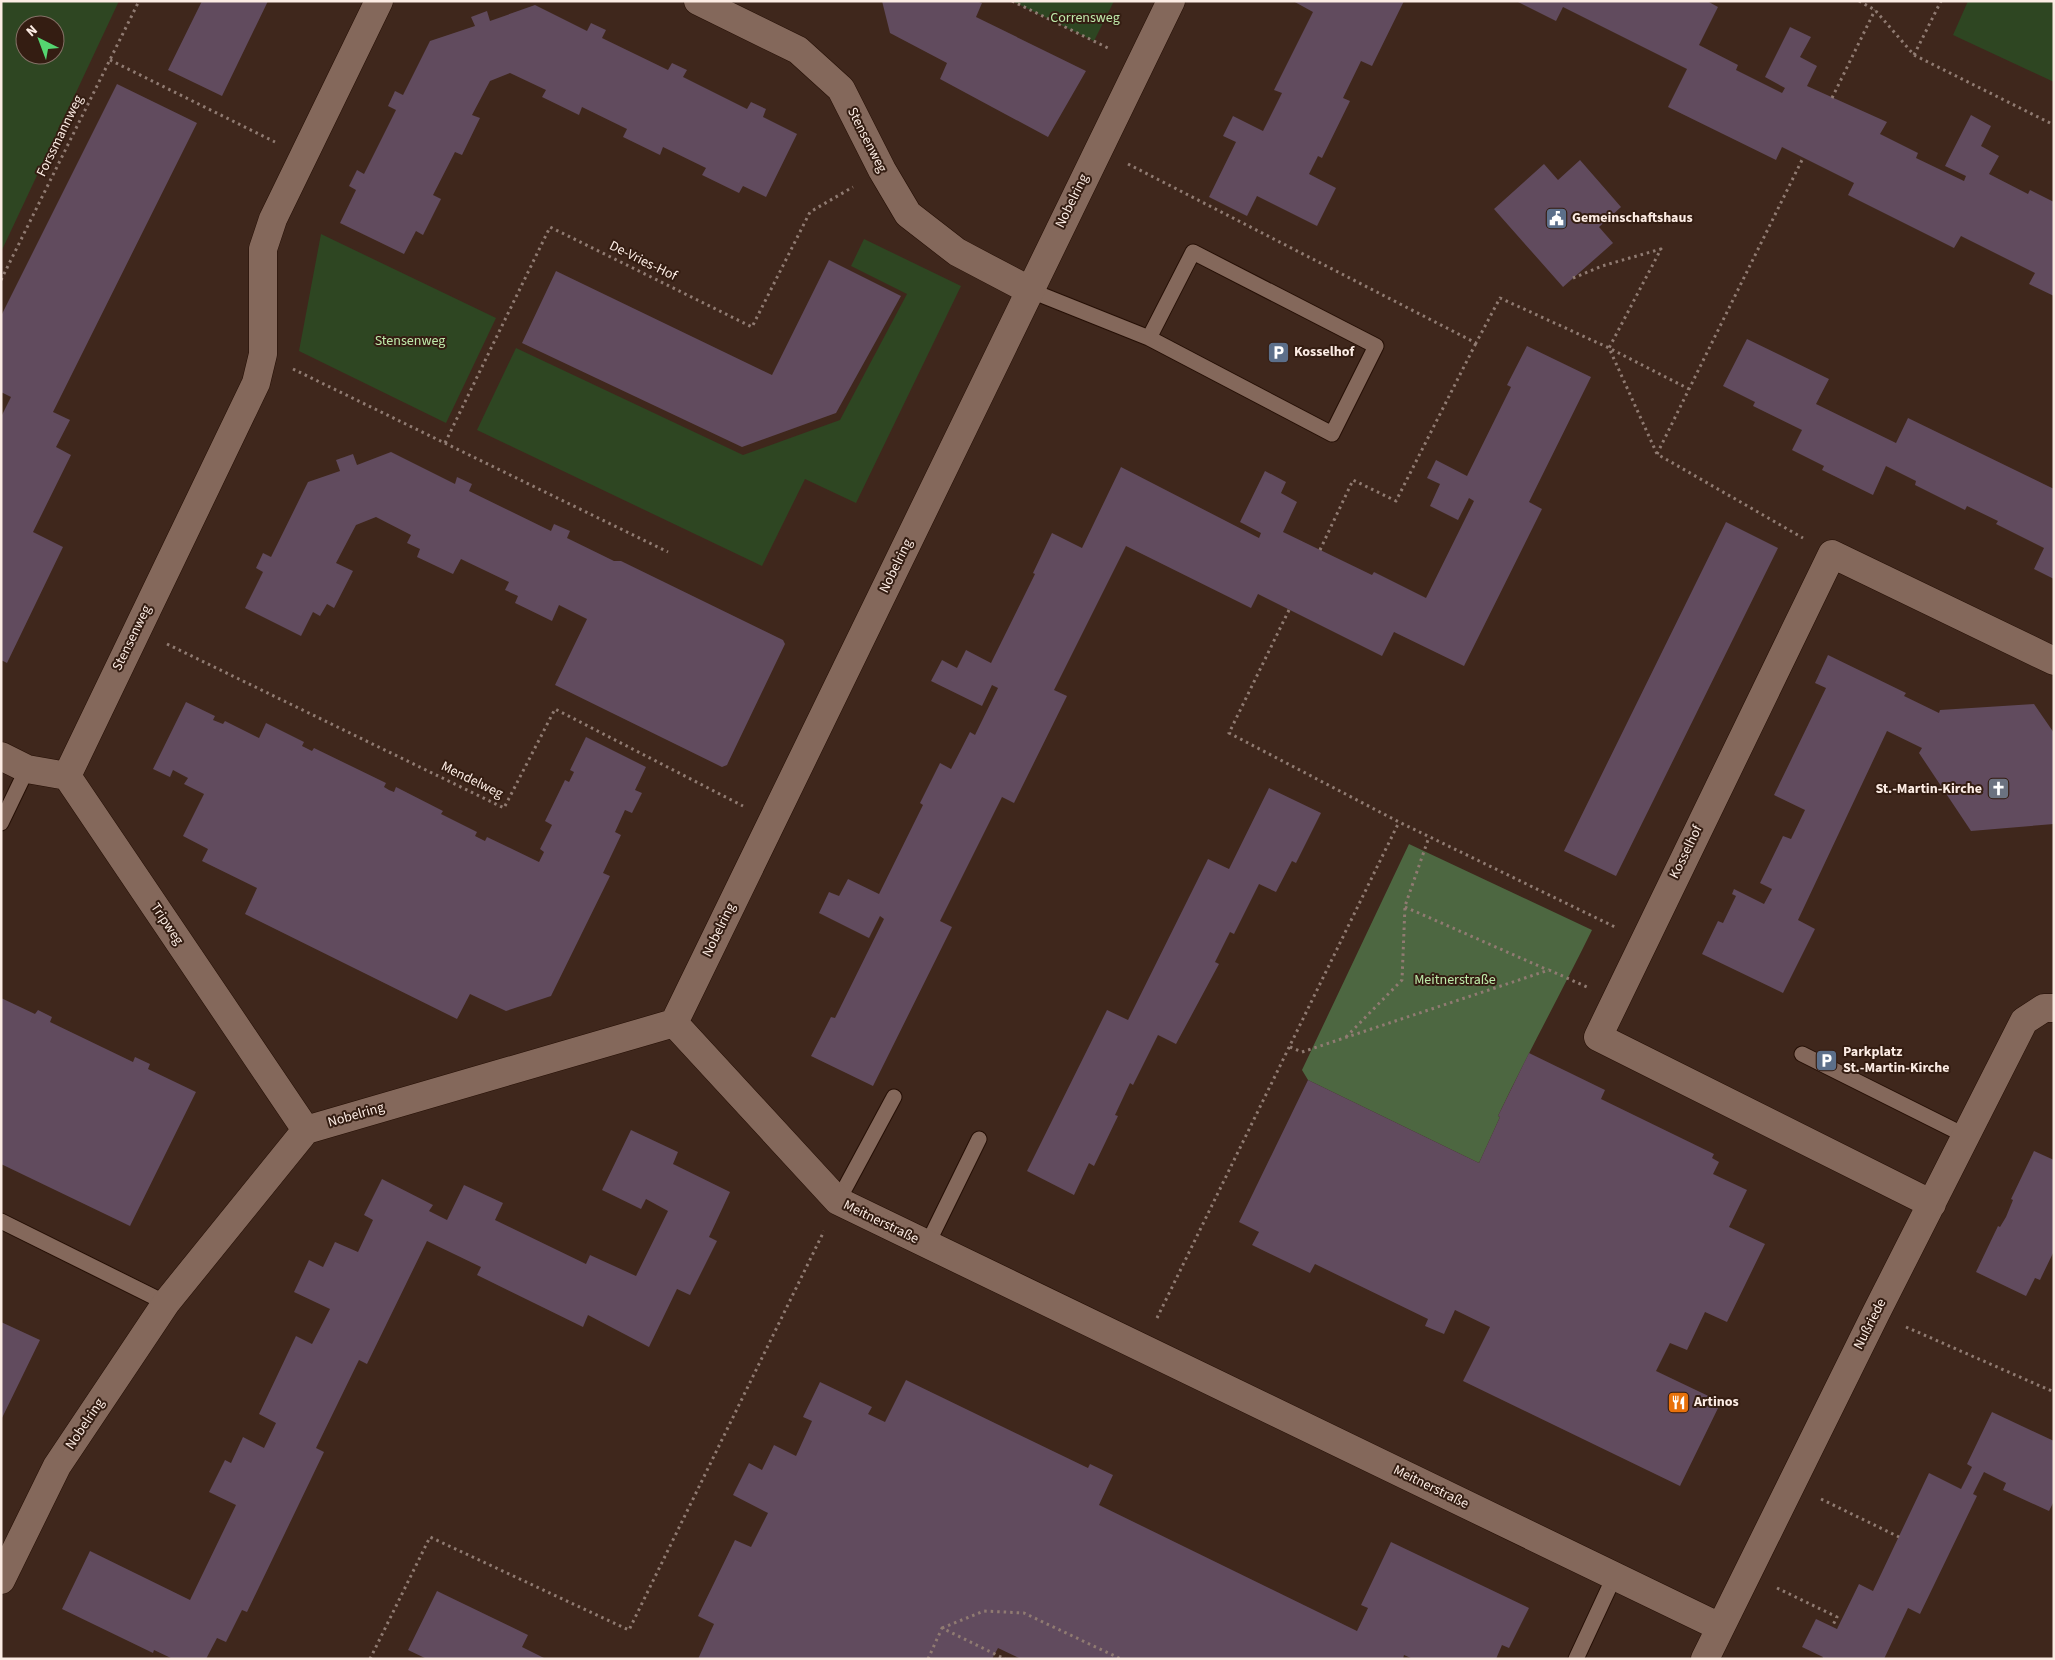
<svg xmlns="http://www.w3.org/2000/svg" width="2055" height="1660" viewBox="0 0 2055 1660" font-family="'Source Sans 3',sans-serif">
<rect width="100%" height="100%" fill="#3f271c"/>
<path fill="#2e4622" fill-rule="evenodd" d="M 1,1 L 119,1 L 1,252 ZM 25,25 L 55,25 L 55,55 L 25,55 Z
M 1012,1 L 1114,1 L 1094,41 Z
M 1968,1 L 2054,1 L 2054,82 L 1953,35 Z
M 321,234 L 496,318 L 446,423 L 299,351 Z
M 864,239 L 961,286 L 856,503 L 805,479 L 762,566 L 477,430 L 516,348 L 743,455 L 840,420 L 907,294 L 851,266 Z"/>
<path fill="#4d6741" d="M 1409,844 L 1592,930 C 1561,993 1528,1053 1498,1116 L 1500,1117 L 1479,1163 L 1308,1080 L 1302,1070 Z"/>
<path fill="#614b5e" d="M 202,1 L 268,1 L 222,96 L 168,70 Z
M 882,1 L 976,1 L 982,3 L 976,17 L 1086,71 L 1048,137 L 940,79 L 947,63 L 890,33 Z
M 1293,1 L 1404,1 L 1372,66 L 1361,61 L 1343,98 L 1350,101 L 1322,158 L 1318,156 L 1309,174 L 1336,188 L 1317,226 L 1257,196 L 1247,216 L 1209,197 L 1236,142 L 1223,136 L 1233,116 L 1263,131 L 1282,93 L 1274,90 L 1313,12 Z
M 1516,1 L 1707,1 L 1718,7 L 1699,45 L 1738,65 L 1736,70 L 1782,93 L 1785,88 L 1765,77 L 1790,27 L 1811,37 L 1800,57 L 1817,66 L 1807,86 L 1887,122 L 1880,134 L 1918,153 L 1916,158 L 1964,181 L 1966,176 L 1945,166 L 1971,115 L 1991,126 L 1981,146 L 1999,156 L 1989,174 L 2028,194 L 2030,190 L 2054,202 L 2054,296 L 2029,284 L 2035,273 L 1961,236 L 1954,248 L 1848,195 L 1854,183 L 1782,147 L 1776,160 L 1668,107 L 1687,69 L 1563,7 L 1556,21 Z
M 535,5 L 587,31 L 591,23 L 606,30 L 602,38 L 668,70 L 672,63 L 687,70 L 683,77 L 747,109 L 751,102 L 766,109 L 763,117 L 797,134 L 766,197 L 743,186 L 739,193 L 702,175 L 706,168 L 663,147 L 660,155 L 623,137 L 627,129 L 582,107 L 579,115 L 542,97 L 546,90 L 510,73 L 490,81 L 472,115 L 480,118 L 462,155 L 455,152 L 433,195 L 441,199 L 423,235 L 416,231 L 404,254 L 340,223 L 356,190 L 349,186 L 357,170 L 364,174 L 396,110 L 388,106 L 395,91 L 403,95 L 430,41 L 475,26 L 471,17 L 487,11 L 490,21 Z
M 117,84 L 197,123 L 53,412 L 70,420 L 56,447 L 71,455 L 33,532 L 63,547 L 7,663 L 1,660 L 1,417 L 11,397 L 1,392 L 1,316 Z
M 1580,160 L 1621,207 L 1599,227 L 1613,243 L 1563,287 L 1494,209 L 1544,164 L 1558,180 Z
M 829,260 L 901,296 L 836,413 L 742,447 L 522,343 L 556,271 L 772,375 Z
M 1747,339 L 1829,379 L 1816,404 L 1896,443 L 1908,418 L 2054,489 L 2054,579 L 2034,569 L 2044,548 L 1996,524 L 1998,521 L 1967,506 L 1965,510 L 1915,485 L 1916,481 L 1886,466 L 1873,495 L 1822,470 L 1824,466 L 1792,450 L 1802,430 L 1753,406 L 1755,402 L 1723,386 Z
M 1527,346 L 1591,377 L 1529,502 L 1542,509 L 1464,666 L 1394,632 L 1382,656 L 1258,594 L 1251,608 L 1126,546 L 1054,690 L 1067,696 L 1014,803 L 1002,797 L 940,921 L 952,927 L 873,1086 L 811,1056 L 831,1017 L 835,1018 L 884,919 L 880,916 L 869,938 L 819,913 L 829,892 L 839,896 L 848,879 L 879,894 L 923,805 L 920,803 L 940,763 L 951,769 L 970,732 L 975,735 L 998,688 L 992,685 L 982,706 L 931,681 L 942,660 L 957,668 L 966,650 L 991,663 L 1035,574 L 1033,573 L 1052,533 L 1082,548 L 1121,467 L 1259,538 L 1261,533 L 1240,522 L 1265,471 L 1286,482 L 1281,493 L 1297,502 L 1283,532 L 1372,575 L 1374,572 L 1426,598 L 1474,501 L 1469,498 L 1458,520 L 1430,506 L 1440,484 L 1427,478 L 1436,460 L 1467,476 L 1511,387 L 1507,385 Z
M 391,452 L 455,484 L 457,477 L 472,484 L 469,491 L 551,531 L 554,524 L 570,531 L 567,538 L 614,561 L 621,561 L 783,640 L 785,644 L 727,765 L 722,767 L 555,685 L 587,619 L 559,605 L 552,621 L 515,603 L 518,596 L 505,590 L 509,582 L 461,559 L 453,574 L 417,557 L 420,549 L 407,543 L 411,535 L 376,517 L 356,525 L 336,563 L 353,571 L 334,608 L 327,604 L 320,616 L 313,612 L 301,636 L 245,608 L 263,572 L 256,568 L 263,553 L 271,557 L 308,482 L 340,471 L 336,460 L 353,454 L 357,465 Z
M 1726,522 L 1778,548 L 1616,876 L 1564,851 Z
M 1828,655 L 1906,693 L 1904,696 L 1939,713 L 1940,710 L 2034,704 L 2054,733 L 2054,824 L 1971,831 L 1919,753 L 1922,748 L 1887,731 L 1798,920 L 1815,929 L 1783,993 L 1702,954 L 1718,921 L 1723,923 L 1736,896 L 1732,894 L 1734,889 L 1764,904 L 1772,889 L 1760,883 L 1783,836 L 1791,839 L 1805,810 L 1774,795 L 1826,688 L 1815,683 Z
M 186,702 L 215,716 L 213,720 L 223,724 L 225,721 L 259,738 L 266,723 L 304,742 L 302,746 L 312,751 L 314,748 L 386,783 L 384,787 L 389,790 L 394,792 L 396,787 L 443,811 L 441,814 L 477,832 L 475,836 L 485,841 L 487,837 L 539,862 L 544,852 L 540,849 L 552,825 L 545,821 L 565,780 L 569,782 L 574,772 L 570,770 L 586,737 L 646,767 L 635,790 L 642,793 L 632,813 L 625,810 L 615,832 L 621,835 L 603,873 L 610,876 L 551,996 L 506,1011 L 470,994 L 457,1019 L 245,914 L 257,888 L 202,861 L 208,849 L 183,836 L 204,794 L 184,784 L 188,778 L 173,770 L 170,777 L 153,769 Z
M 1269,788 L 1321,813 L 1296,863 L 1292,861 L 1276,892 L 1259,884 L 1234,934 L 1230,932 L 1215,962 L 1219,964 L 1176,1044 L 1158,1035 L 1133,1085 L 1130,1083 L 1115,1115 L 1118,1116 L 1094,1166 L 1089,1163 L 1074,1195 L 1027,1171 L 1107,1010 L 1128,1020 L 1208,859 L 1229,869 Z
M 1,998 L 35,1014 L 38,1010 L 52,1017 L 50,1022 L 133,1062 L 135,1057 L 150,1064 L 148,1069 L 196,1092 L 130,1226 L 1,1164 Z
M 1529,1053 L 1605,1090 L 1601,1099 L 1714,1154 L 1712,1158 L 1719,1162 L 1713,1174 L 1747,1190 L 1729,1227 L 1765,1244 L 1727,1322 L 1705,1312 L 1687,1350 L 1670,1343 L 1656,1371 L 1721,1402 L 1680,1486 L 1463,1381 L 1490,1327 L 1455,1310 L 1444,1334 L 1425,1326 L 1428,1319 L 1315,1264 L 1310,1273 L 1252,1245 L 1259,1232 L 1239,1222 L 1308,1080 L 1479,1163 L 1500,1117 L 1498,1116 Z
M 631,1130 L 678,1152 L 673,1164 L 730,1192 L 709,1237 L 717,1241 L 690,1295 L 677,1289 L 649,1347 L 588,1315 L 583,1327 L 477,1275 L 481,1267 L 427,1241 L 367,1364 L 359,1360 L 316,1448 L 324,1452 L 247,1612 L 242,1610 L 226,1642 L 217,1638 L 206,1659 L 173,1659 L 154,1650 L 153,1653 L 62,1609 L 90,1551 L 190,1600 L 236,1505 L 209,1492 L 225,1460 L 231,1463 L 243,1437 L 264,1448 L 276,1423 L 259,1414 L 296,1336 L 312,1344 L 330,1309 L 294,1292 L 309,1260 L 323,1267 L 335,1242 L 358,1252 L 373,1220 L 364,1215 L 382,1179 L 433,1205 L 429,1211 L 447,1220 L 464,1185 L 503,1203 L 495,1220 L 586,1264 L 590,1255 L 636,1276 L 668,1211 L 646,1199 L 641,1209 L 602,1190 Z
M 2034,1151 L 2054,1160 L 2054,1251 L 2040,1280 L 2035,1278 L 2026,1296 L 1976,1272 L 1998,1226 L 2000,1227 L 2006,1217 L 2013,1200 L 2011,1199 Z
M 1,1322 L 40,1340 L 1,1420 Z
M 906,1380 L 1088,1468 L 1090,1464 L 1113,1475 L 1099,1505 L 1357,1631 L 1368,1608 L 1361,1605 L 1391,1542 L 1529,1608 L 1509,1648 L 1502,1645 L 1496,1659 L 1413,1659 L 1404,1655 L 1403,1659 L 1021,1659 L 998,1648 L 992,1659 L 698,1659 L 714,1624 L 698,1616 L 735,1540 L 751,1547 L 768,1513 L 733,1495 L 749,1463 L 762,1470 L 774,1445 L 796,1456 L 812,1421 L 803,1417 L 820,1382 L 872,1407 L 868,1414 L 885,1422 Z
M 1992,1412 L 2054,1441 L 2054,1501 L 2049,1511 L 2003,1490 L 2006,1483 L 1984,1472 L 1973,1494 L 1977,1496 L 1920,1614 L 1908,1608 L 1884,1659 L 1822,1659 L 1823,1657 L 1802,1647 L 1816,1619 L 1837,1629 L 1859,1584 L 1873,1591 L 1929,1473 L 1961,1489 L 1972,1467 L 1967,1464 Z
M 437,1591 L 528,1635 L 522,1647 L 546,1659 L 427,1659 L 408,1650 Z"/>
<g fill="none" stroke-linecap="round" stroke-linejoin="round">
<defs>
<path id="service" d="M 1029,290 L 1149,338 L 1332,434 L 1376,346 L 1193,252 L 1149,338
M 1,823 L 27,769
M 1802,1054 L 1966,1136
M 838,1201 L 894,1097
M 1,1221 L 166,1303
M 927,1245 L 979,1139
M 1576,1659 L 1615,1575"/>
<path id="minor" d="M 698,1 L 798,50 L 841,89 L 882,170 L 908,214 L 957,252 L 1029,290
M 1,756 L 27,769 L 67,776 L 306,1130
M 67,776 L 256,383 L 263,354 L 263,249 L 273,219 L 379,1
M 674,1023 L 838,1201 L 1720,1627
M 1932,1204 L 1598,1037 L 1832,554 L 2054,661
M 1,1580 L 57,1466 L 166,1303 L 306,1130 L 674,1023 L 1171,1
M 1705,1659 L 1876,1313 L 2024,1021 L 2044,1008 L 2054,1008"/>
</defs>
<use href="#service" stroke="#250f05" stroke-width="17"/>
<use href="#minor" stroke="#250f05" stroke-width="29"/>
<path stroke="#907b72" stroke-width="3" stroke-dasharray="2.5 4" stroke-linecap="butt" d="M 1012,1 L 1110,49
M 1859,1 L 1875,10 L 1914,55 L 2054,125
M 1914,55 L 1941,1
M 110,60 L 275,142
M 1832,98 L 1875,10
M 1128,164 L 1476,343 L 1500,298 L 1609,348 L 1657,454 L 1803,538
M 1573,278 L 1602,266 L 1661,249 L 1609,348 L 1689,389
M 1,280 L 139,1
M 293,369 L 668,552
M 445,443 L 550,227 L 752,327 L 810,212 L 853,187
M 1657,454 L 1803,158
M 1320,550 L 1353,480 L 1396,501 L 1476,343
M 1289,610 L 1229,733 L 1399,822 L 1615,927
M 167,644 L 504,808 L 555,709 L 743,806
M 1405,907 L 1548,970
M 1346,1037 L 1402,980 L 1405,906 L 1429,837
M 1290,1047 L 1302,1052 L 1549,970 L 1587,987
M 1157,1318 L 1399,822
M 1906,1327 L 2054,1392
M 1821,1499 L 1899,1537
M 1777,1588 L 1837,1617 L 1832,1627
M 942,1628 L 984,1611 L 1024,1613 L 1121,1659
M 370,1659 L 430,1537 L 629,1630 L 824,1231
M 928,1659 L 942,1628 L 1005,1659"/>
<use href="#service" stroke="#84685b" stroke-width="15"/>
<use href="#minor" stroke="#84685b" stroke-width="28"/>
</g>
<defs>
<symbol id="civic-square" viewBox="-11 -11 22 22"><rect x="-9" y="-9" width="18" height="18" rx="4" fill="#5c6f8a" stroke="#341d12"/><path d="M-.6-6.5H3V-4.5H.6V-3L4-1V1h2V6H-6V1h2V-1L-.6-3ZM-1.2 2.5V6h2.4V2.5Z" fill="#fff"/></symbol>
<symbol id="parking-square" viewBox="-11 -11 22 22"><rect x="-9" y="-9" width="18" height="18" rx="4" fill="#5c6f8a" stroke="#341d12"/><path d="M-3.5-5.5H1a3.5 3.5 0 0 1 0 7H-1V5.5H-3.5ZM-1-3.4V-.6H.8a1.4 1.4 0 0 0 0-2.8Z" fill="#fff"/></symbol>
<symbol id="church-square" viewBox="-11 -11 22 22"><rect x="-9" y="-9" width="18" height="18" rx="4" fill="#6b7280" stroke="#341d12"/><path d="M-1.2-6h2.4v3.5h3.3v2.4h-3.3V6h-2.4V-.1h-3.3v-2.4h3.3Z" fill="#fff"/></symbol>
<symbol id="restaurant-square" viewBox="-11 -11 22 22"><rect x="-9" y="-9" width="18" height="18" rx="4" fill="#e8710a" stroke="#341d12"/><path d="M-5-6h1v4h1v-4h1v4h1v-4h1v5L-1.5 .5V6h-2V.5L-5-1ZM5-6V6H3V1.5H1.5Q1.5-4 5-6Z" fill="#fff"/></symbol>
</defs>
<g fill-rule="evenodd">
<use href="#civic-square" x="1544" y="206" width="25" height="25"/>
<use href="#parking-square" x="1266" y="340" width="25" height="25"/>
<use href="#church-square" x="1986" y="776" width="25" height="25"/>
<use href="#parking-square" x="1814" y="1048" width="25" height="25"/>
<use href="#restaurant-square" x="1666" y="1390" width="25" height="25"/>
</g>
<g text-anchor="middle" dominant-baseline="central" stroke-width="4" stroke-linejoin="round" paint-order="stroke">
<g font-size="14" fill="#beeaaa" stroke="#341d12">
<text x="1085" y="18">Corrensweg</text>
<text x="410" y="341">Stensenweg</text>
<text x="1455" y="980">Meitnerstraße</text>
</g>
<g font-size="14" fill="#fcece4" stroke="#341d12">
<text transform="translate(60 136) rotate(-64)">Forssmannweg</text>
<text transform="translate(867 140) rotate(63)">Stensenweg</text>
<text transform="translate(1072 201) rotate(-64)">Nobelring</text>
<text transform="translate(643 261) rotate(26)">De-Vries-Hof</text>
<text transform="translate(896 566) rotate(-64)">Nobelring</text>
<text transform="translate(132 638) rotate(-64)">Stensenweg</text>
<text transform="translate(472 780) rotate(26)">Mendelweg</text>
<text transform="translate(1686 852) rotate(-64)">Kosselhof</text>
<text transform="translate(167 924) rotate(56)">Tripweg</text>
<text transform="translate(719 930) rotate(-64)">Nobelring</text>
<text transform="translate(356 1115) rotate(-16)">Nobelring</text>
<text transform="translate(881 1222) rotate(26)">Meitnerstraße</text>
<text transform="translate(1870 1324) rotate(-63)">Nußriede</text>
<text transform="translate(85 1424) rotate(-56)">Nobelring</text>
<text transform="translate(1431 1487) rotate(26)">Meitnerstraße</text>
</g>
<g font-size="14" font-weight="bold" fill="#fcece4" stroke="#341d12" text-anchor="start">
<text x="1572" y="218">Gemeinschaftshaus</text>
<text x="1294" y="352">Kosselhof</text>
<text x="1982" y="789" text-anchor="end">St.-Martin-Kirche</text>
<text x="1843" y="1052">Parkplatz<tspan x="1843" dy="16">St.-Martin-Kirche</tspan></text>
<text x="1694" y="1402">Artinos</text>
</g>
</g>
<rect width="2055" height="1660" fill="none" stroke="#fcece4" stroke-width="5"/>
<g transform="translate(40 40) rotate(318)"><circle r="24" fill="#341d12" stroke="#847066"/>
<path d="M0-4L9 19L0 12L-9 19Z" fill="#55d671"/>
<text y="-8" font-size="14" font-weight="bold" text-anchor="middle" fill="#fcece4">N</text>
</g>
</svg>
